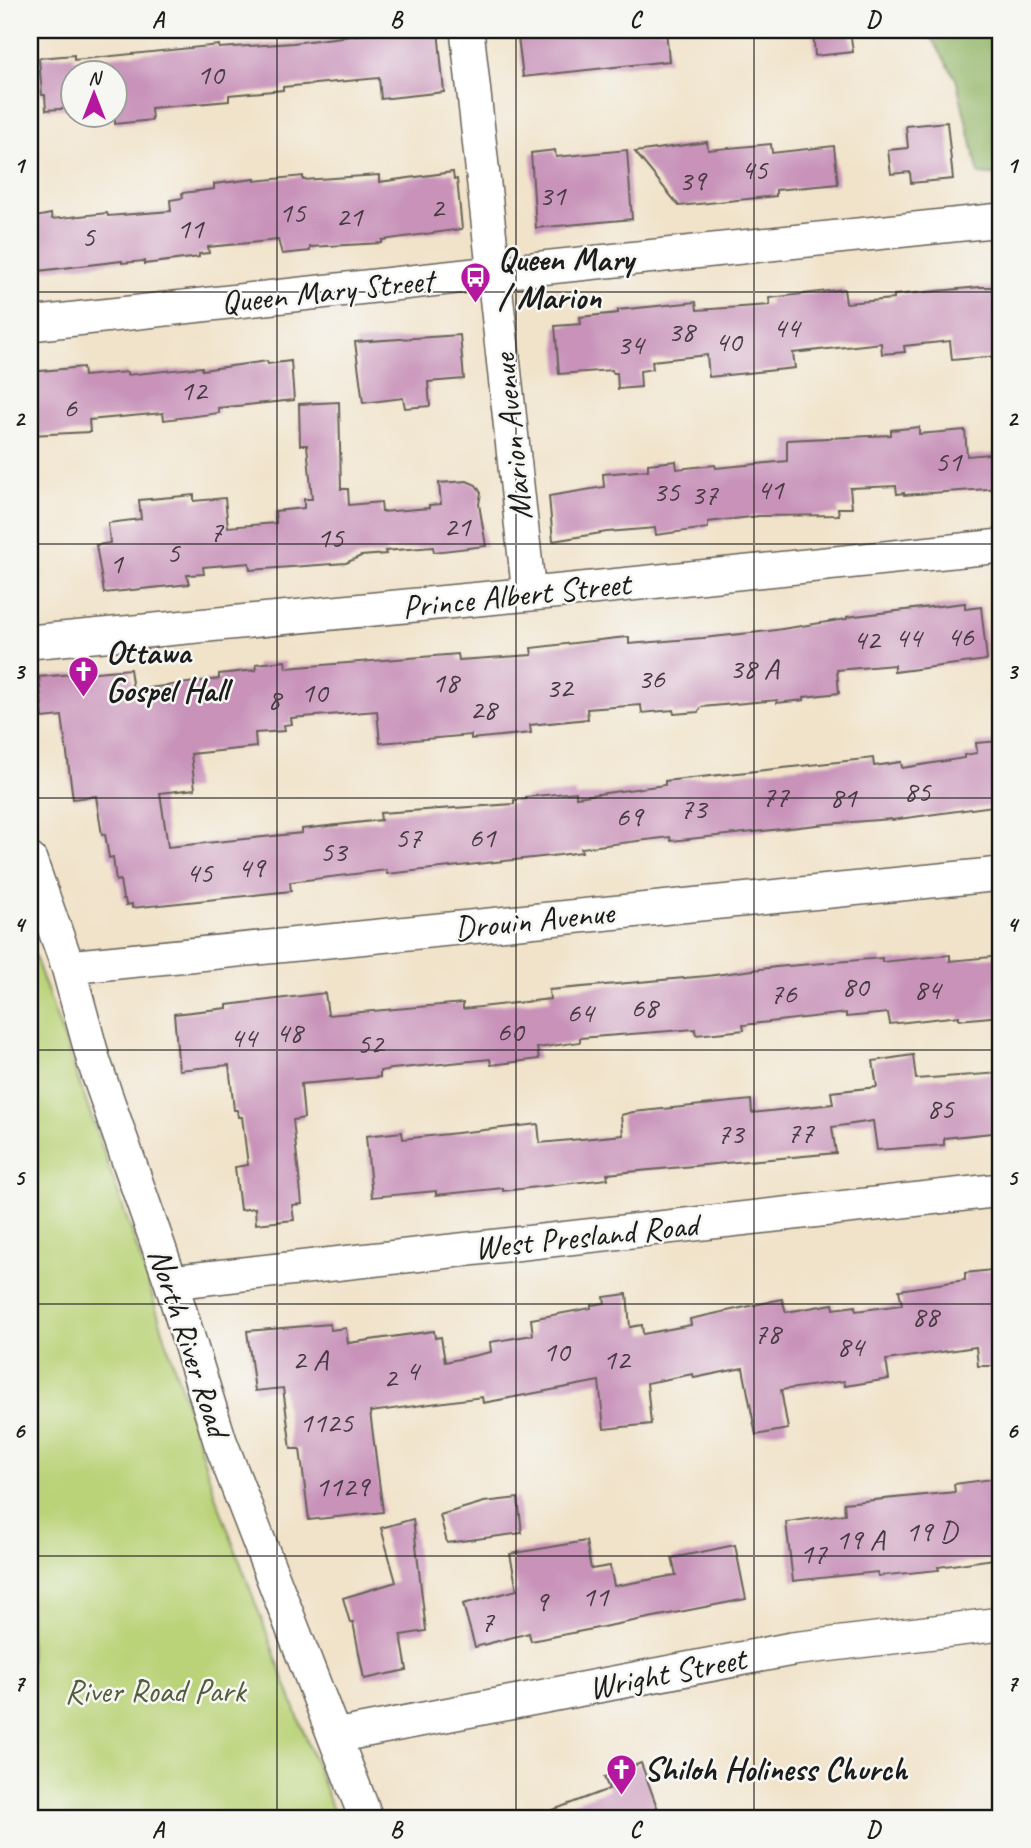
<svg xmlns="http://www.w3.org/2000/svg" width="1031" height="1848" viewBox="0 0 1031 1848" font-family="Caveat,sans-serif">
<rect width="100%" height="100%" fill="#f6f6f2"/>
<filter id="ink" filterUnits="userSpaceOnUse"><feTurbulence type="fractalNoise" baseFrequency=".0143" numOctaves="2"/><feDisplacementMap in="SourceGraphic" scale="14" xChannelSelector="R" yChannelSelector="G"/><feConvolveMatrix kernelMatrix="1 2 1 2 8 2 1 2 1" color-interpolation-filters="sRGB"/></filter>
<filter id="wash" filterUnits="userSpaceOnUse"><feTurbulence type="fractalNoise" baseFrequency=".00686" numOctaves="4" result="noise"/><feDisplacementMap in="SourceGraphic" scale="28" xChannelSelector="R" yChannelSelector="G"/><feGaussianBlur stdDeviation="1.57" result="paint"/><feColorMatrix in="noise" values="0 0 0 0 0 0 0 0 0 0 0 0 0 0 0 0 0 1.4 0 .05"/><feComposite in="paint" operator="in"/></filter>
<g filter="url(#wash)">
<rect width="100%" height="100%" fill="#f1e3ca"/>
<path fill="#bad378" stroke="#6b784a" stroke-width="2" d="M 30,942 L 134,1239 L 215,1495 L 336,1818 L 30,1818 Z"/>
<path fill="#93b568" stroke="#586842" stroke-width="2" d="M 930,30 L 1001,30 L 1001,176 L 979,174 L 956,79 L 931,37 Z"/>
<g id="blocks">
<path fill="#c892b9" d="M 374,30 L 438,30 L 444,92 L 381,99 L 379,78 L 283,87 L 283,90 L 229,95 L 229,101 L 151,108 L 152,120 L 115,124 L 116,74 L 74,74 L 74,108 L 46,110 L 45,95 L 42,95 L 39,58 L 74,55 L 74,60 L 219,45 L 219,48 L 293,43 L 374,33 Z
M 517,30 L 666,30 L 669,61 L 523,77 Z
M 813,30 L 850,30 L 853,52 L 815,56 Z
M 947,122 L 953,179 L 911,183 L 910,172 L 891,174 L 888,150 L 908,148 L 906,126 Z
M 707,142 L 708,150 L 771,144 L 772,153 L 834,146 L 838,184 L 776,190 L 776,196 L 679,206 L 635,152 Z
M 555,150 L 556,157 L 627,150 L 632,219 L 536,228 L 531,153 Z
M 453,172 L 454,180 L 457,179 L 462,229 L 382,240 L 382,243 L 310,247 L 310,251 L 282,254 L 278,240 L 208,247 L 209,253 L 199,254 L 199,257 L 144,264 L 144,261 L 122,263 L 122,261 L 30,272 L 30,218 L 51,214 L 52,219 L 107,213 L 108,216 L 171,211 L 170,200 L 183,198 L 182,193 L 214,189 L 214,184 L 255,179 L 255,181 L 303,176 L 303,180 L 379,175 L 379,182 Z
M 980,287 L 996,287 L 999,356 L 952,360 L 950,341 L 904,346 L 905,352 L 882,354 L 881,343 L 793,353 L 795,368 L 709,377 L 707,355 L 652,361 L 653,369 L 640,371 L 641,387 L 618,389 L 617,373 L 613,373 L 612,370 L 559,374 L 555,326 L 581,324 L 580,317 L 618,313 L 618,310 L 696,302 L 697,310 L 770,305 L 769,298 L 844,289 L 846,303 L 894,299 L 894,295 Z
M 460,335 L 464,379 L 428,382 L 430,406 L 405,408 L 403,398 L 363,403 L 355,342 Z
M 267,361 L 268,364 L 291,361 L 294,400 L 218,408 L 219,413 L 164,420 L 163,413 L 89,420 L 90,432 L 30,435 L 30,372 L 83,367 L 84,376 L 127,372 L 127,375 L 202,367 L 202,370 Z
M 339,402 L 341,489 L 348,489 L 349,505 L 381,502 L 382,512 L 429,508 L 429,505 L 441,504 L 439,483 L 467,481 L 476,485 L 481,493 L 479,504 L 486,546 L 434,552 L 433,547 L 385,551 L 386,554 L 361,556 L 346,563 L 250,570 L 249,563 L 203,567 L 204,574 L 187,575 L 189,584 L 104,593 L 96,545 L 110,543 L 108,523 L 141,519 L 139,500 L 194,495 L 194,501 L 225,498 L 228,527 L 276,523 L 275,511 L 304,508 L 304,499 L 312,499 L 307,445 L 300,445 L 299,404 Z
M 919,427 L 919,434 L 965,430 L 967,456 L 1001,453 L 1001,488 L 904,495 L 904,493 L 897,494 L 896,486 L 850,488 L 852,508 L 838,508 L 839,515 L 759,516 L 708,522 L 708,528 L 656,535 L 655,528 L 607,532 L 553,541 L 549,496 L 604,487 L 603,474 L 648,470 L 648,464 L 676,461 L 677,469 L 715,465 L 716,468 L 787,461 L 787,440 L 891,435 L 891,430 Z
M 965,603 L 965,609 L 981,607 L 987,660 L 894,672 L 894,665 L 837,670 L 839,693 L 804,697 L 804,700 L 777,703 L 777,700 L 702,707 L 698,712 L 674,714 L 673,710 L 642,713 L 641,705 L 587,709 L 588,719 L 530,725 L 531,733 L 471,739 L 471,735 L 380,743 L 377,711 L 291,718 L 292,724 L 284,725 L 285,731 L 255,733 L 256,747 L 191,754 L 195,789 L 160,793 L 168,847 L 302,833 L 302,829 L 381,820 L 380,813 L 514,804 L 514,800 L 526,799 L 526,797 L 576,792 L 576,797 L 665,785 L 665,781 L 819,764 L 873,758 L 874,766 L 901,762 L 902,768 L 964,758 L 964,755 L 977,753 L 976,743 L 1001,741 L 1001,805 L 892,820 L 891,819 L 826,824 L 671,841 L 670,837 L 581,848 L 582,852 L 560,855 L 387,874 L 386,870 L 290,882 L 291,891 L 132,908 L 132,904 L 126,905 L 125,899 L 123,899 L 120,880 L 116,881 L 113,857 L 109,858 L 105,834 L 102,835 L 96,796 L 73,799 L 62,716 L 43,718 L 39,677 L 130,669 L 133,690 L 219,679 L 219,674 L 256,670 L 256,664 L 285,661 L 286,668 L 458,654 L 459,660 L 532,655 L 531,648 L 617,638 L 629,637 L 629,644 L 703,638 L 769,631 L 847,619 L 847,617 Z
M 950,955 L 950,961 L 1001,956 L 1001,1016 L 959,1020 L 959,1016 L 890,1024 L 888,1013 L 846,1017 L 846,1013 L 743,1025 L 744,1030 L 696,1035 L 695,1029 L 580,1038 L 580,1042 L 537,1048 L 539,1059 L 491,1065 L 490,1059 L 392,1069 L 380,1071 L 380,1077 L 301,1084 L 304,1118 L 293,1120 L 302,1204 L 292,1205 L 294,1220 L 256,1224 L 255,1208 L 240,1210 L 235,1167 L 248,1165 L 242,1117 L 238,1117 L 237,1110 L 234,1110 L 229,1065 L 179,1070 L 174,1014 L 227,1008 L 227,1005 L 325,993 L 328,1015 L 463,1003 L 463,1009 L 550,999 L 549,990 L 707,976 L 776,967 L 882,958 L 882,962 Z
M 913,1055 L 916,1079 L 1001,1073 L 1001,1132 L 944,1138 L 944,1145 L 877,1150 L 873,1121 L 832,1127 L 836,1153 L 607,1174 L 608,1179 L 503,1191 L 503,1188 L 436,1195 L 436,1191 L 372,1197 L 366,1136 L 402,1132 L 403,1139 L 538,1124 L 540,1143 L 623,1135 L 621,1115 L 633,1112 L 751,1100 L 752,1113 L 833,1104 L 831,1092 L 877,1087 L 873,1061 Z
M 1001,1269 L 1001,1366 L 978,1366 L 976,1347 L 886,1360 L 889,1379 L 845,1386 L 844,1381 L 781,1390 L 788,1429 L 756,1435 L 743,1368 L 694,1378 L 693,1374 L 647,1383 L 651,1424 L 604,1429 L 599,1381 L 483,1403 L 482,1397 L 370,1412 L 383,1512 L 309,1520 L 300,1449 L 291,1449 L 283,1388 L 255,1391 L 247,1331 L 330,1324 L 331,1330 L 346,1328 L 348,1343 L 434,1331 L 435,1338 L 441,1337 L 445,1362 L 491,1352 L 490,1342 L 533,1335 L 531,1319 L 591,1308 L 591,1305 L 605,1303 L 604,1297 L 627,1294 L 630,1327 L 642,1325 L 643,1334 L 691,1325 L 690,1319 L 782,1299 L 786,1312 L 833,1304 L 834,1309 L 855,1306 L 856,1311 L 902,1305 L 899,1290 L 965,1280 L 965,1273 Z
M 992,1479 L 994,1493 L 1001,1492 L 1001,1558 L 938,1567 L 939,1570 L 878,1576 L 877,1572 L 793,1581 L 786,1522 L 845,1514 L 844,1503 L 955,1492 L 954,1484 Z
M 518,1498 L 522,1533 L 447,1543 L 440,1515 L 484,1502 Z
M 413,1519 L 426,1631 L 401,1635 L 407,1670 L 364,1679 L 353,1622 L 350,1623 L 343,1598 L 396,1582 L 381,1528 Z
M 586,1541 L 591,1569 L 610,1566 L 614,1586 L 676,1575 L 672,1558 L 735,1545 L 746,1599 L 531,1641 L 529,1633 L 475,1647 L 463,1604 L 517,1590 L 510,1554 Z
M 641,1763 L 661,1818 L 537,1818 L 537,1816 L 609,1789 L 604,1777 Z"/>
</g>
</g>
<g filter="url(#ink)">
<use href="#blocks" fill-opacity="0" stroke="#676259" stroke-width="2"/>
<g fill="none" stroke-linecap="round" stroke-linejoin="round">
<defs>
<path id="minor" d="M 467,30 L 529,594
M 30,324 L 493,273 L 1001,220
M 30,642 L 562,591 L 1001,546
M 30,860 L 68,967 L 94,1062 L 171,1282 L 220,1441 L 366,1818
M 68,967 L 1001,874
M 171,1282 L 1001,1190
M 335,1736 L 792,1649 L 1001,1624"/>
</defs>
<use href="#minor" stroke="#676259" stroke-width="36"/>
<use href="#minor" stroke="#fff" stroke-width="33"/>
</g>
</g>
<path fill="none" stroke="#1c1c1c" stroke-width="2" stroke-opacity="0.55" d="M 277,30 L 277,1818M 516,30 L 516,1818M 754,30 L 754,1818M 30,292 L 1001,292M 30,544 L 1001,544M 30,798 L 1001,798M 30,1050 L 1001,1050M 30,1304 L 1001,1304M 30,1556 L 1001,1556"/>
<defs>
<symbol id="bus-pin" viewBox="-11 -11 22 30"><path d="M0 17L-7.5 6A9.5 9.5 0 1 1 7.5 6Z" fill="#b5179e" stroke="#f6f6f2"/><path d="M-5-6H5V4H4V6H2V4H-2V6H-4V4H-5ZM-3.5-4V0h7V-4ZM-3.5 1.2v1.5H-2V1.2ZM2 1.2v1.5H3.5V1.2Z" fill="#fff"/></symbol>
<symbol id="church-pin" viewBox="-11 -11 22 30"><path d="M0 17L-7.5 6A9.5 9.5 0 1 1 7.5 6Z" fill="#b5179e" stroke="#f6f6f2"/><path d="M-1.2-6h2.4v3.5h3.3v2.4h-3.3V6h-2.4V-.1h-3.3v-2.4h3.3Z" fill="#fff"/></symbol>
</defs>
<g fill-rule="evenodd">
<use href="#bus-pin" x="458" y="260" width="35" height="47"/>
<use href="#church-pin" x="66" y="654" width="35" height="47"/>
<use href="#church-pin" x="604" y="1752" width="35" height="47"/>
</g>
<g text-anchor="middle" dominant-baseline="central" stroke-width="5" stroke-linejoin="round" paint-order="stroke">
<g font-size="30" fill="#473a43">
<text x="210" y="74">10</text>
<text x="754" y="169">45</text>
<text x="692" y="180">39</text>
<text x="552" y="195">31</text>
<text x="437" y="207">2</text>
<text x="292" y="212">15</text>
<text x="349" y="216">21</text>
<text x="190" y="228">11</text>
<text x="88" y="236">5</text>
<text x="786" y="327">44</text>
<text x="681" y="331">38</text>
<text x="728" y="341">40</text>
<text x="630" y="344">34</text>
<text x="193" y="390">12</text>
<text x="70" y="407">6</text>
<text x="948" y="461">51</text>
<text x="770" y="489">41</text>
<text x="666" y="491">35</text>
<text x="704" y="494">37</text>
<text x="457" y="526">21</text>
<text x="216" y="531">7</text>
<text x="330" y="537">15</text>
<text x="173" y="552">5</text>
<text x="116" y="563">1</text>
<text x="960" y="636">46</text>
<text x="908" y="637">44</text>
<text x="866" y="639">42</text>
<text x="754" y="668">38 A</text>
<text x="651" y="678">36</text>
<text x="445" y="682">18</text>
<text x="559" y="687">32</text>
<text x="314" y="692">10</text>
<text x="274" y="699">8</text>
<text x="483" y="709">28</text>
<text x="917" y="791">85</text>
<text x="775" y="796">77</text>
<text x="843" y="797">81</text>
<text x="693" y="808">73</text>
<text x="629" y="816">69</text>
<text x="408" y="837">57</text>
<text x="482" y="837">61</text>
<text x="333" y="851">53</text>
<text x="251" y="867">49</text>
<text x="199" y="872">45</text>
<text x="855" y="986">80</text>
<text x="927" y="989">84</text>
<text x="783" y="993">76</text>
<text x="644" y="1007">68</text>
<text x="580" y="1012">64</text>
<text x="510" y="1031">60</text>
<text x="289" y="1032">48</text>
<text x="243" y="1037">44</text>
<text x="370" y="1043">52</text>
<text x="940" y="1108">85</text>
<text x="800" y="1132">77</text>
<text x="730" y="1133">73</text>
<text x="925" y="1316">88</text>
<text x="767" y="1333">78</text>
<text x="850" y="1346">84</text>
<text x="556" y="1351">10</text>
<text x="310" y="1359">2 A</text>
<text x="616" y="1359">12</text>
<text x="412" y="1370">4</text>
<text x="390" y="1377">2</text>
<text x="326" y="1422">1125</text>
<text x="342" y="1486">1129</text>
<text x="931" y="1531">19 D</text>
<text x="860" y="1539">19 A</text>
<text x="813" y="1553">17</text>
<text x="595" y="1596">11</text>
<text x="541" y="1601">9</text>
<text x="487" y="1621">7</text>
</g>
<g font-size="33" font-weight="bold" fill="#1c1c1c" stroke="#f6f6f2" text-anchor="start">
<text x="498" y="259">Queen Mary<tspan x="498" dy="38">/ Marion</tspan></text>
<text x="106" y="652">Ottawa<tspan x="106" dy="38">Gospel Hall</tspan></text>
<text x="644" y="1769">Shiloh Holiness Church</text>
</g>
<g font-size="33" fill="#1c1c1c" stroke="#f6f6f2">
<text transform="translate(327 291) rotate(-6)">Queen Mary Street</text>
<text transform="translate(512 437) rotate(-96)">Marion Avenue</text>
<text transform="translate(516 595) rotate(-6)">Prince Albert Street</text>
<text transform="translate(534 920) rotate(-6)">Drouin Avenue</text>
<text transform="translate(586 1236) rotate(-6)">West Presland Road</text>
<text transform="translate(189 1342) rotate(72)">North River Road</text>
<text transform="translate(667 1673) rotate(-11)">Wright Street</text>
</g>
<g font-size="33" fill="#535c3c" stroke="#f6f6f2">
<text x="155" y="1691">River Road Park</text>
</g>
</g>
<rect width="1031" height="1848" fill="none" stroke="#f6f6f2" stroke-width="77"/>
<g transform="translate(94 94)"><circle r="33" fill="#f6f6f2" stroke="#9f9f9c" stroke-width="2"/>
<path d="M0-5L12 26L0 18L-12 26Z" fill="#b5179e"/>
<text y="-10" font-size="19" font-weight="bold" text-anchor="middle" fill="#1c1c1c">N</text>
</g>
<rect x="38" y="38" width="954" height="1772" fill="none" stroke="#1c1c1c" stroke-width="2.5"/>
<g font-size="23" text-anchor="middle" font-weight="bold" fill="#1c1c1c">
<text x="158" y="27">A</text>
<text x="396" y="27">B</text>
<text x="635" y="27">C</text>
<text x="873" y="27">D</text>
<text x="19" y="173">1</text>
<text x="1012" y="173">1</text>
<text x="19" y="426">2</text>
<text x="1012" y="426">2</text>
<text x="19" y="679">3</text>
<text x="1012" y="679">3</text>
<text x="19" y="932">4</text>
<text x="1012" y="932">4</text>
<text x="19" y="1185">5</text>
<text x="1012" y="1185">5</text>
<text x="19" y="1438">6</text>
<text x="1012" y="1438">6</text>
<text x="19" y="1691">7</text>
<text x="1012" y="1691">7</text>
<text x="158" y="1837">A</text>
<text x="396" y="1837">B</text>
<text x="635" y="1837">C</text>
<text x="873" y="1837">D</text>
</g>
</svg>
